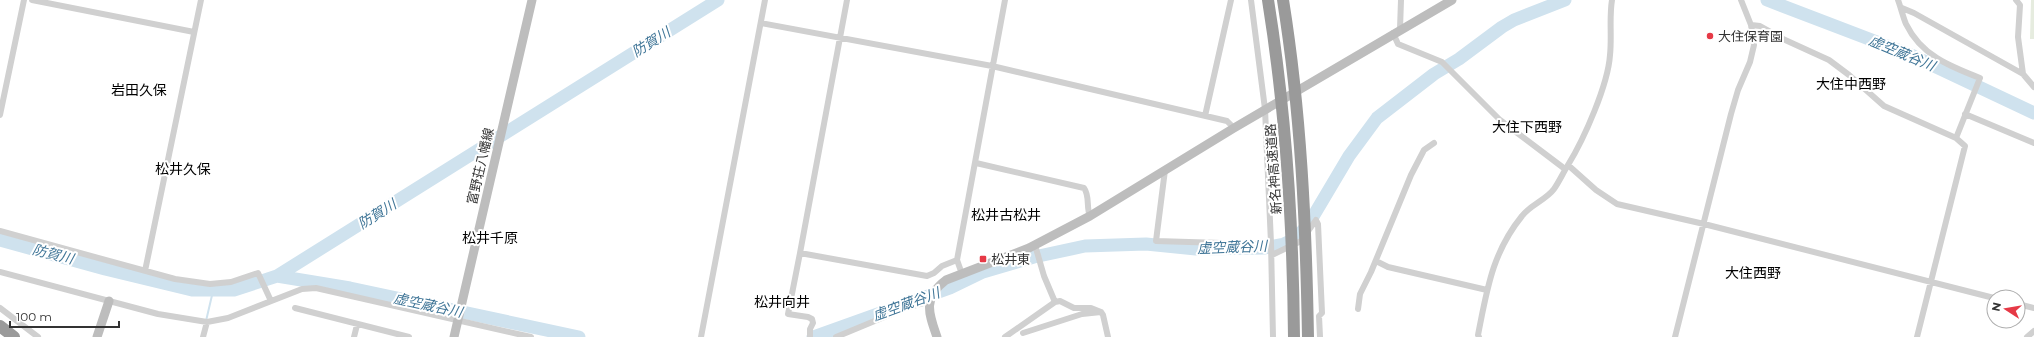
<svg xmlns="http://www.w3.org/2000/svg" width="2034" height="337" viewBox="0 0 2034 337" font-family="Montserrat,'Noto Sans JP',sans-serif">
<rect width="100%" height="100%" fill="#fff"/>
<path fill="#e6ecdf" d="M 2031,0 L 2034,0 L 2034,39 L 2030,39 Z"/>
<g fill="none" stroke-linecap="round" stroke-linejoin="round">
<path stroke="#cfe2ee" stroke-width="2" d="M 206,321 L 213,291"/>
<path stroke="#cfe2ee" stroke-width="13" d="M 1767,0 L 1911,55 L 2034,113
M 0,240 L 105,269 L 192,290 L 234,290 L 277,276 L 718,0
M 277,276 L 350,288 L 579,337
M 813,337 L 950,288 L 983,272 L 1034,257 L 1085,246 L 1146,244 L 1196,249 L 1265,248 L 1284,244 L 1297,238 L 1311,220 L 1349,156 L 1377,118 L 1434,74 L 1459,59 L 1502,27 L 1514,20 L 1565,0"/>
<path stroke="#d0d0d0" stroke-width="6" d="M 32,0 L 194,32
M 1251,0 L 1265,109 L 1271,243 L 1273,337
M 1898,0 C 1901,8 1903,17 1906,24 C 1921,55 1949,66 1980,78 L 1956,138
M 2016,0 L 2020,5 L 2018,37 L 2023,74
M 1902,8 L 1914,13 L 2023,74 L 2034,87
M 761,23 L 992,66 L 1227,121 L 1234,128
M 1751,25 L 1760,26 L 1783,39 L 1829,60 L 1849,75 L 1884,106 L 1956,138 L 1965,146 L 1917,337
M 1400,29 L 1401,0
M 1393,33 L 1398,44 L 1442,62 L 1500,120 L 1565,169
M 1965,114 L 2034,143
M 0,115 L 24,0
M 1205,116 L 1231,0
M 976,163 L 1084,188 C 1090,196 1086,207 1090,216
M 1568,165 L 1596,190 L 1617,204 L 1704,224 L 1994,298
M 1165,170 L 1156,241 L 1255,244 L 1271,243
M 0,231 L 175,279 L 210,284 L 231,282 L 258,273 L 271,301
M 800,253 L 847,0
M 1272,255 L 1301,241 L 1316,220 L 1318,224 L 1322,313 L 1319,316 L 1320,337
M 1376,261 L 1388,267 L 1487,290
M 145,271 L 201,0
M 0,272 L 158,314 L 207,322 L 228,318 L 302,289 L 316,288 L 531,337
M 962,274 L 957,260 L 1005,0
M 1055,302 L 1060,301 L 1074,308 L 1091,308 L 1101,312 L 1103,315 L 1108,337
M 2018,304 L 2034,308
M 0,308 L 38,337
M 295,308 L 409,337
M 1358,309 L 1360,294 L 1371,272 L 1411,175 L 1424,150 L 1434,143
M 1023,333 L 1082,314 L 1101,312
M 203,337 L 207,322
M 354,337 L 357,325
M 701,337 L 765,0
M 810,337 L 810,329 L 813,323 L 812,319 L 808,317 L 788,314 L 800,253 L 927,276 L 934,273 L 942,266 L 957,260
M 836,337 L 906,308 L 930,301
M 1005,337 L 1055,302 L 1044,276 L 1035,245
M 1479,337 L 1478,335 C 1487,290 1492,253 1522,216 C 1530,205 1546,200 1554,189 C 1559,182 1563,173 1568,165 C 1584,139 1608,85 1610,55 C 1612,36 1609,18 1612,0
M 1675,337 L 1731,114 L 1738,90 L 1750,62 L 1754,45 L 1751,25 L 1741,0
M 2027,337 L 2034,331"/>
<path stroke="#bdbdbd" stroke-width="9" d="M 97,337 L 109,301
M 454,337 L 532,0
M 937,337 C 929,314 922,298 946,280 L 1029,248 L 1090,216 L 1234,128 L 1452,0"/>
<path stroke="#9a9a9a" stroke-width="12" d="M 0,326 L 14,337"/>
<path stroke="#9a9a9a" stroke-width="12" d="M 1268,0 C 1286,112 1293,224 1294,337
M 1283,0 C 1301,112 1306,224 1308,337"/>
</g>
<g fill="#e63946" stroke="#fff" stroke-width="1.5">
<circle cx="1710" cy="36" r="4"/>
<rect x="979" y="255" width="8" height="8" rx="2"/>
</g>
<g text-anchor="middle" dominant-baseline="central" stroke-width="4" stroke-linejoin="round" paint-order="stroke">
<g font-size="13" fill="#333" stroke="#fff" text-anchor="start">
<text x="1718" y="36">大住保育園</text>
<text x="991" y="259">松井東</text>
</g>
<g font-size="13" fill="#333" stroke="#fff">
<text transform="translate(480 166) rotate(-77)">富野荘八幡線</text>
<text transform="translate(1273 169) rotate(-94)">新名神高速道路</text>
</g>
<g font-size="14" font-style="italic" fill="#3f7597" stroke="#fff">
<text transform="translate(651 42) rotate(-32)">防賀川</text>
<text transform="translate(1902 53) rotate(23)">虚空蔵谷川</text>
<text transform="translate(377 214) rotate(-32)">防賀川</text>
<text transform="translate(1232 247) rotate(-2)">虚空蔵谷川</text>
<text transform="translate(53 254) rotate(14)">防賀川</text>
<text transform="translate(906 304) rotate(-20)">虚空蔵谷川</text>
<text transform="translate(428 305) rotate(12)">虚空蔵谷川</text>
</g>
<g font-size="14" fill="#000" stroke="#fff">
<text x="1851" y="84">大住中西野</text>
<text x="139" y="90">岩田久保</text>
<text x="1527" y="127">大住下西野</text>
<text x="183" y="169">松井久保</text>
<text x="1006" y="215">松井古松井</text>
<text x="490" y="238">松井千原</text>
<text x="1753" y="273">大住西野</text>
<text x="782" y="302">松井向井</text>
</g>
</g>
<g transform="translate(2006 309) rotate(282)"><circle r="19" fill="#ffffff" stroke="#adadad"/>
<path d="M0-3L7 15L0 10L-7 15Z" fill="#e63946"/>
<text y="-6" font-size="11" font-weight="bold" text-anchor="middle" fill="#333333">N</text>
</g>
<path d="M10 321v6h109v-6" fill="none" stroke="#333333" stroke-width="2"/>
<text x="16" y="321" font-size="12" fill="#333333" stroke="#ffffff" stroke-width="3" paint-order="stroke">100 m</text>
</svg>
